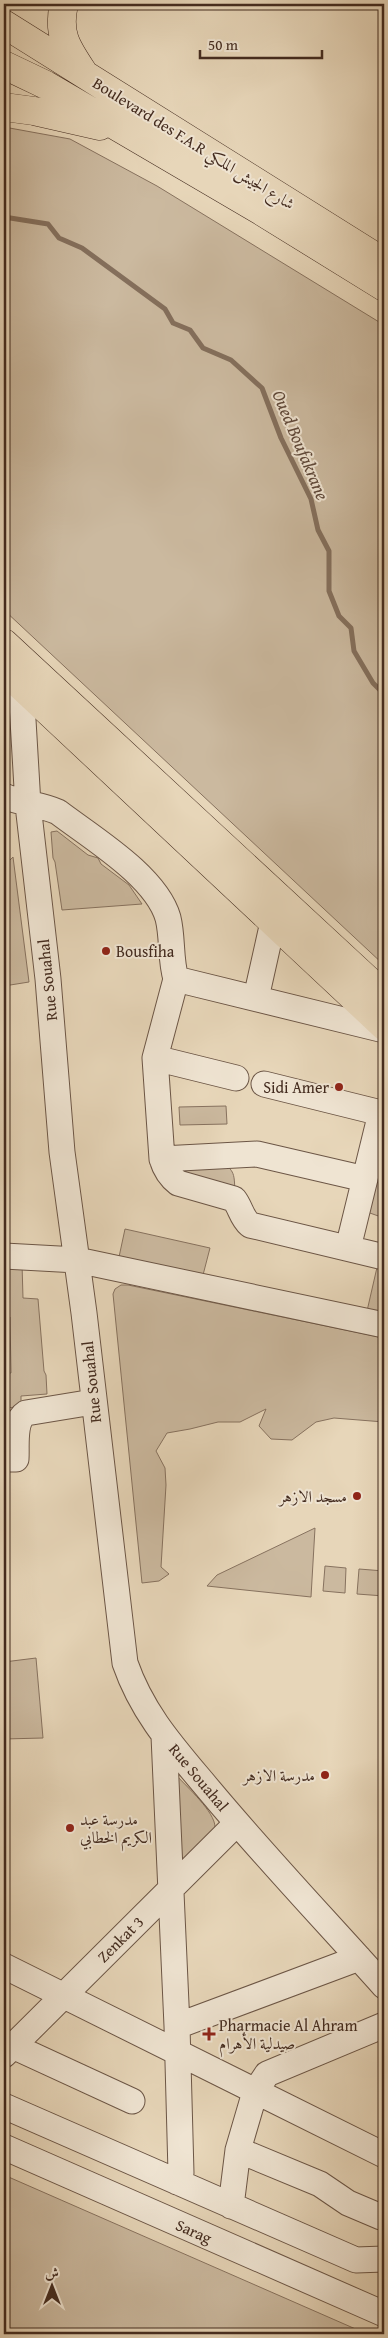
<svg xmlns="http://www.w3.org/2000/svg" width="388" height="2338" viewBox="0 0 388 2338" font-family="'Gentium Book Plus',Amiri,serif">
<rect width="100%" height="100%" fill="#e7d6b9"/>
<filter id="stains"><feTurbulence type="fractalNoise" baseFrequency=".004" numOctaves="4"/><feColorMatrix values="0 0 0 0 .2 0 0 0 0 .09 0 0 0 0 .02 0 0 0 .5 -.17"/></filter>
<radialGradient id="worn" r=".72"><stop offset=".6" stop-color="#630" stop-opacity="0"/><stop offset="1" stop-color="#630" stop-opacity=".3"/></radialGradient>
<path fill="#cbb99f" stroke="#87725f" d="M 4,127 L 70,139 L 157,186 L 384,325 L 384,965 L 4,610 Z
M 57,831 L 88,855 L 98,858 L 101,864 L 129,885 L 142,904 L 62,910 L 55,862 L 53,858 L 51,832 Z
M 13,857 L 29,982 L 4,986 L 4,866 Z
M 226,1106 L 227,1124 L 180,1125 L 179,1107 Z
M 223,1164 C 236,1170 234,1179 235,1192 L 175,1171 Z
M 375,1179 L 384,1181 L 384,1218 L 367,1212 Z
M 125,1229 L 210,1248 L 203,1275 L 119,1257 Z
M 4,1262 L 22,1263 L 23,1298 L 38,1299 L 44,1371 L 46,1375 L 47,1394 L 21,1396 L 21,1407 L 4,1408 L 4,1373 L 11,1373 L 10,1317 L 4,1316 Z
M 378,1263 L 384,1265 L 384,1315 L 367,1311 Z
M 121,1285 L 128,1285 L 384,1338 L 384,1422 L 334,1418 L 316,1422 L 292,1440 L 271,1439 L 259,1426 L 266,1409 L 240,1422 L 218,1422 L 190,1429 L 167,1433 L 156,1451 L 165,1468 L 166,1485 L 161,1567 L 169,1574 L 159,1581 L 142,1583 L 113,1294 L 115,1289 Z
M 315,1528 L 311,1597 L 207,1586 L 217,1575 Z
M 325,1566 L 346,1568 L 345,1593 L 323,1591 Z
M 359,1569 L 384,1571 L 384,1596 L 357,1594 Z
M 36,1658 L 43,1738 L 4,1739 L 4,1662 Z
M 176,1775 C 187,1787 215,1812 215,1827 L 179,1864 Z
M 4,2175 L 367,2334 L 4,2334 Z"/>
<g fill="none" stroke-linecap="round" stroke-linejoin="round">
<path stroke="#846f5c" stroke-width="5" d="M 4,217 L 48,224 L 59,238 L 82,248 L 165,309 L 173,323 L 190,330 L 203,348 L 231,360 L 262,388 L 281,438 L 311,499 L 318,530 L 329,551 L 329,591 L 339,616 L 351,628 L 354,651 L 373,683 L 384,694"/>
<defs>
<path id="minor" d="M 21,686 L 28,805 L 48,979 L 62,1152 L 84,1313 L 125,1663 C 143,1715 175,1749 210,1791 C 266,1858 326,1921 384,1986
M 4,796 C 22,804 41,804 58,812 C 92,838 156,876 168,918 C 173,938 170,959 176,979 L 155,1058 L 162,1159 C 165,1169 169,1176 178,1183 L 234,1199 C 241,1208 241,1217 250,1225 L 384,1257
M 176,979 L 384,1030
M 256,998 L 273,922
M 155,1058 L 236,1078
M 264,1084 L 381,1113 L 348,1248
M 162,1159 L 257,1154 L 365,1179
M 4,1256 L 77,1260 L 384,1325
M 4,1459 L 16,1459 C 17,1446 13,1421 26,1413 L 93,1402
M 164,1736 L 177,2026 L 181,2173 L 177,2182
M 4,1966 L 384,2155
M 177,2026 L 359,1958
M 4,2042 L 132,2101
M 4,2055 L 237,1823
M 4,2106 L 356,2260 L 384,2259
M 4,2147 L 384,2314
M 238,2150 L 320,2184 L 348,2203 L 381,2217 L 384,2216
M 231,2206 L 238,2150 L 255,2092 L 267,2074 L 384,2025"/>
<path id="major" d="M 64,4 C 57,34 67,48 83,72
M 4,24 L 384,262
M 4,65 L 46,85 L 261,211 L 384,287
M 4,107 L 34,111 L 100,126
M 4,643 L 384,995
M 4,670 L 384,1026"/>
</defs>
<use href="#minor" stroke="#6c5646" stroke-width="27"/>
<use href="#major" stroke="#432b1f" stroke-width="29"/>
<use href="#minor" stroke="#efe4d2" stroke-width="25"/>
<use href="#major" stroke="#e7d6b9" stroke-width="28"/>
</g>
<g fill="#8f2418" stroke="#efe4d2" stroke-width="2">
<circle cx="106" cy="951" r="5"/>
<circle cx="339" cy="1087" r="5"/>
<circle cx="357" cy="1496" r="5"/>
<circle cx="325" cy="1775" r="5"/>
<circle cx="70" cy="1828" r="5"/>
<path d="M206.5 2026.5h5v5h5v5h-5v5h-5v-5h-5v-5h5z"/>
</g>
<g text-anchor="middle" dominant-baseline="central" stroke-width="4" stroke-linejoin="round" paint-order="stroke">
<g font-size="16" fill="#432b1f" stroke="#efe4d2">
<text transform="translate(194 143) rotate(32)">Boulevard des F.A.R شارع الجيش الملكي</text>
<text transform="translate(47 980) rotate(-96)">Rue Souahal</text>
<text transform="translate(91 1382) rotate(-96)">Rue Souahal</text>
<text transform="translate(199 1777) rotate(50)">Rue Souahal</text>
<text transform="translate(120 1939) rotate(-45)">Zenkat 3</text>
<text transform="translate(194 2231) rotate(24)">Sarag</text>
</g>
<g font-size="16" fill="#432b1f" stroke="#efe4d2" text-anchor="start">
<text x="116" y="951">Bousfiha</text>
<text x="329" y="1087" text-anchor="end">Sidi Amer</text>
<text x="347" y="1496" text-anchor="end">مسجد الازهر</text>
<text x="315" y="1775" text-anchor="end">مدرسة الازهر</text>
<text x="80" y="1819">مدرسة عبد<tspan x="80" dy="18">الكريم الخطابي</tspan></text>
<text x="219" y="2025">Pharmacie Al Ahram<tspan x="219" dy="18">صيدلية الأهرام</tspan></text>
</g>
<g font-size="18" font-style="italic" fill="#5e4738" stroke="#efe4d2">
<text transform="translate(301 445) rotate(67)">Oued Boufakrane</text>
</g>
</g>
<rect width="388" height="2338" fill="none" stroke="#e7d6b9" stroke-width="20"/>
<rect x="5" y="5" width="378" height="2328" fill="none" stroke="#432b1f" stroke-width="2.5"/>
<rect x="10" y="10" width="368" height="2318" fill="none" stroke="#432b1f"/>
<g transform="translate(52 2286)" stroke="#efe4d2" stroke-width="4" paint-order="stroke">
<path d="M0-4L9 19L0 12L-9 19Z" fill="#432b1f"/>
<text y="-8" font-size="14" font-weight="bold" text-anchor="middle" fill="#432b1f">ش</text>
</g>
<path d="M200 50v8h122v-8" fill="none" stroke="#432b1f" stroke-width="2.5"/>
<text x="208" y="50" font-size="15" fill="#432b1f" stroke="#efe4d2" stroke-width="4" paint-order="stroke">50 m</text>
<rect width="100%" height="100%" filter="url(#stains)"/>
<rect width="100%" height="100%" fill="url(#worn)"/>
</svg>
